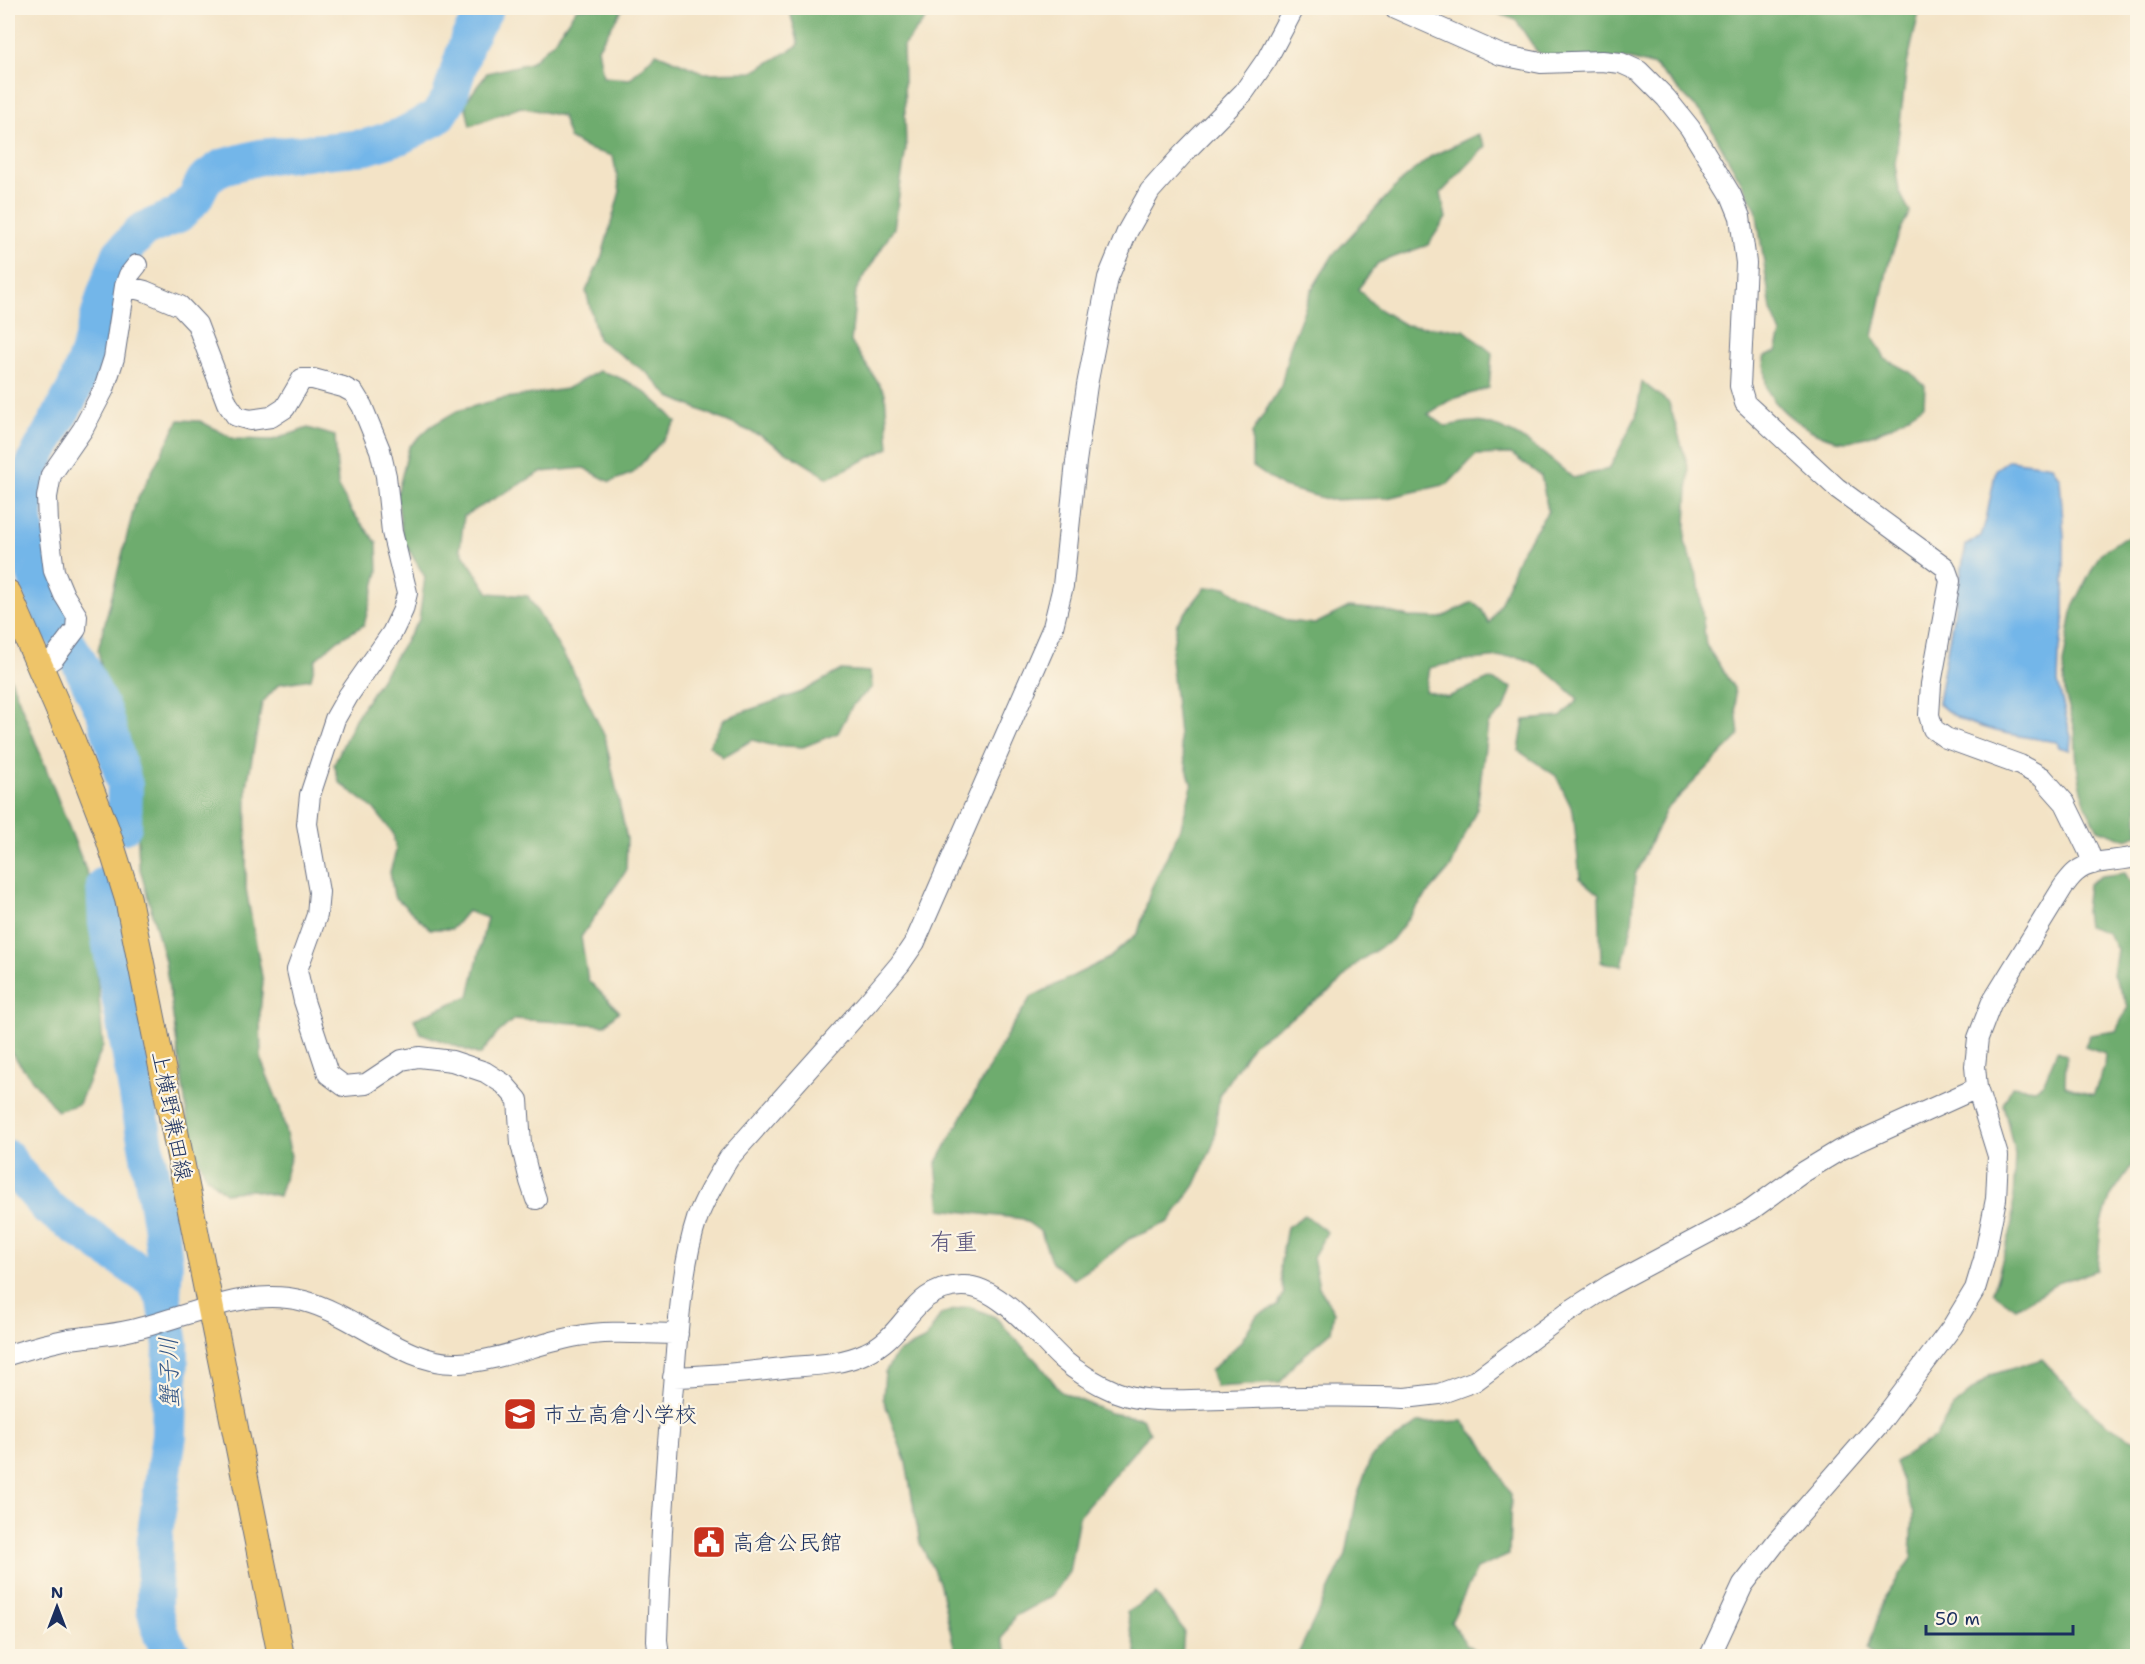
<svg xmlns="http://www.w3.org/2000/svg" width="2145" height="1664" viewBox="0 0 2145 1664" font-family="'Shantell Sans','Klee One',sans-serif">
<rect width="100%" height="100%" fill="#fcf5e5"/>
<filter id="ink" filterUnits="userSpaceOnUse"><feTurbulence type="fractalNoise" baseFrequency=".0167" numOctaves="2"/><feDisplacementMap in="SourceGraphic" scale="12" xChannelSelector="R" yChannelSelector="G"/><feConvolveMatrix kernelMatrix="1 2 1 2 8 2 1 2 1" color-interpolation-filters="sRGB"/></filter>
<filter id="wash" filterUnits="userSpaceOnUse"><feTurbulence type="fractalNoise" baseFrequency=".008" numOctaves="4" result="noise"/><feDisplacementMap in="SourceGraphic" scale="24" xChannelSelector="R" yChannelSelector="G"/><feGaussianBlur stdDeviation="1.35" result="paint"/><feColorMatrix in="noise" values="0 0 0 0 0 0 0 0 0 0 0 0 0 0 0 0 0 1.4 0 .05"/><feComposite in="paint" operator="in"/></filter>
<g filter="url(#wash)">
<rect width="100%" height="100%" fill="#f3e3c6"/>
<path fill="#6eac6e" stroke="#446e66" stroke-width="1.5" d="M 577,8 L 623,8 L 598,48 L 603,77 L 630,79 L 656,53 L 704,73 L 753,72 L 799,45 L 789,8 L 935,8 L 903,46 L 906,148 L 894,228 L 856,290 L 851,342 L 885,393 L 889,448 L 828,478 L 761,436 L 670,397 L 647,373 L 598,339 L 586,291 L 602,256 L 620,191 L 613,156 L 588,149 L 569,138 L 562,116 L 521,107 L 470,126 L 465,103 L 487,73 L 530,63 L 554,41 Z
M 1498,8 L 1920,8 L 1907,65 L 1895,164 L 1899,191 L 1910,212 L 1901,229 L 1889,262 L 1873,336 L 1885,359 L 1910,372 L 1925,386 L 1924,405 C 1901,421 1882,434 1854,440 C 1827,446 1783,417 1769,393 C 1764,385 1765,367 1764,357 L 1776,352 L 1781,334 L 1771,310 L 1756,209 L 1705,117 L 1655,66 L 1630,59 L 1554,58 L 1537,52 L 1516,20 L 1499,14 Z
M 1478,134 L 1486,146 L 1441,193 L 1446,218 L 1428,245 L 1378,263 L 1358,289 L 1377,308 L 1405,325 L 1464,330 L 1492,353 L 1489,388 L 1450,400 L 1428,414 L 1445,426 C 1455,425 1467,421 1477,422 C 1514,426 1546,455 1573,478 L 1609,469 L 1636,417 L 1642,382 L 1669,403 L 1689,470 L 1685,542 L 1698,578 L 1706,645 L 1734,688 L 1739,736 L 1666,810 L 1635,875 L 1632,925 L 1622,966 L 1601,962 L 1599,894 L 1580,878 L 1573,811 L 1556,776 L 1519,751 L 1524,720 L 1561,717 L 1578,699 C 1561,684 1544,665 1522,658 C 1507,653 1446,664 1429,668 L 1425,691 L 1448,697 L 1489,679 L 1512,688 L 1504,710 L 1488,724 L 1477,808 L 1451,867 L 1419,904 L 1392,940 L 1359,961 L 1332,990 L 1253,1044 L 1219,1095 L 1214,1142 L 1195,1185 L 1169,1222 L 1129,1239 L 1102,1261 L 1074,1279 L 1052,1263 L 1041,1232 L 1023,1219 L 941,1209 L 936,1164 L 1008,1033 L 1031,997 L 1109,958 L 1138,933 L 1151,889 L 1181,827 L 1192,786 L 1180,744 L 1171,658 L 1177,623 L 1205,588 L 1226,587 L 1243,599 L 1288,621 L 1315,624 L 1349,607 L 1381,610 L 1409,617 L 1441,618 L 1472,602 L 1482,610 L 1489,624 L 1502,600 L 1519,555 L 1548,511 L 1541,476 L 1511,454 L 1476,455 L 1448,484 L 1387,498 L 1330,500 L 1283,487 L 1252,466 L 1252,433 L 1281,386 L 1290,347 L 1312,289 L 1333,255 L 1399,183 L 1430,157 Z
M 599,371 C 632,379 654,397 676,422 L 662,441 L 633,473 L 610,482 L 584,468 L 541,472 L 464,516 L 460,549 L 489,593 L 528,596 L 572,669 L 605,737 L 627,839 L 626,871 L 581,937 L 588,980 L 619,1011 L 605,1025 L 514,1019 L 498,1033 L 480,1055 L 420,1033 L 414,1019 L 469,996 L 487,918 L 467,911 L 452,929 L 430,929 L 394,896 L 390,872 L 396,851 L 393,833 L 374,809 L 339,782 L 334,764 L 355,719 L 419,620 L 425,577 L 403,540 L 397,495 L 409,447 L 431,426 L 457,411 L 500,399 L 566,389 Z
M 179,420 L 200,421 L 234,439 L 273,440 L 308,428 L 335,436 L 338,487 L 353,513 L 377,543 L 378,572 L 364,625 L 338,640 L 316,659 L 311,679 L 279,684 L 262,703 L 247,786 L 246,889 L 263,982 L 260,1013 L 261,1060 L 280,1107 L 291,1156 L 279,1196 L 252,1190 L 225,1193 L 206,1176 L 191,1142 L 165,961 L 139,865 L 136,799 L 126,741 L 103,677 L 98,650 L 135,504 Z
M 2137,536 L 2138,833 L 2128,840 L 2098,829 L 2085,805 L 2077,766 L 2075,730 L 2065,694 L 2063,664 L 2073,607 L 2100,554 L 2123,538 Z
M 841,670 L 870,672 L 872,687 L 852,706 L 838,733 L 803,747 L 771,745 L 752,740 L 723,757 L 709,745 L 725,718 L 802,692 Z
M 8,672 L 89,878 L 103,1046 L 79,1104 L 57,1111 L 8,1049 Z
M 2125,873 L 2138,895 L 2137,1158 L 2110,1197 L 2101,1226 L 2097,1270 L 2058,1283 L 2016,1308 L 1993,1292 L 2012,1227 L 2015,1154 L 2003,1104 L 2012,1086 L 2034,1089 L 2044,1082 L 2057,1051 L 2066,1055 L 2065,1086 L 2093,1095 L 2104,1068 L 2105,1053 L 2085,1046 L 2090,1035 L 2116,1031 L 2128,1006 L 2113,975 L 2117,950 L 2108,933 L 2087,926 L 2085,912 L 2088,884 L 2101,876 Z
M 1305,1215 L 1327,1232 L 1313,1257 L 1319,1287 L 1334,1312 L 1331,1332 L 1294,1364 L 1280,1383 L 1216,1387 L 1210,1371 L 1240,1343 L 1257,1315 L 1278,1306 L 1284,1293 L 1280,1266 L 1287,1227 Z
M 968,1306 L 995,1317 L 1041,1366 L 1061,1392 L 1110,1413 L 1142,1418 L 1150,1433 L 1079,1516 L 1069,1572 L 1052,1596 L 1015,1616 L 1002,1639 L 1009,1656 L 959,1656 L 955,1651 L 939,1582 L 920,1543 L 906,1463 L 883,1398 L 885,1372 L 897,1353 L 926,1339 L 941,1314 Z
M 2042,1359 C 2071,1390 2098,1425 2137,1441 L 2137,1656 L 1874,1656 L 1868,1649 L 1884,1598 L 1911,1560 L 1913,1513 L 1895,1462 L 1935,1437 L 1954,1406 L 1991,1375 Z
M 1462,1421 L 1482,1443 L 1511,1495 L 1509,1555 L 1477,1569 L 1451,1622 L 1466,1644 L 1484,1656 L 1297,1656 L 1346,1554 L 1357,1497 L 1371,1457 L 1418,1423 Z
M 1156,1594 L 1184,1630 L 1182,1656 L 1137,1656 L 1127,1612 Z"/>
<path fill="#73b6e9" stroke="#4772a4" stroke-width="1.5" d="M 2009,460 L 2052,466 L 2060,479 L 2064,537 L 2064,624 L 2059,654 L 2058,683 L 2071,737 L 2070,750 L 2059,747 L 2057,742 C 2025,737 1958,729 1938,702 L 1966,545 L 1981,536 L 1986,520 L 1996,469 Z"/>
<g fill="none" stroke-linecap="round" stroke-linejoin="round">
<path stroke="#73b6e9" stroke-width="36" d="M 124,826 L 125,785 L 104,713 L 78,660 L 48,611 L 29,559 L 25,516 L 29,474 L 40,451 L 75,388 L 90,346 L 105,293 L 120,254 L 143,230 L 178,215 L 195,198 L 204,180 L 222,167 L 260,157 L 366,147 L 401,136 L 437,117 L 449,99 L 468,39 L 486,8
M 104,885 L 106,923 L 160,1223 L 165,1262 L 163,1295
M 8,1158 L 11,1165 L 48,1208 L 153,1281 L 163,1295 L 171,1345 L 169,1435 L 155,1533 L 154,1608 L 161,1635 L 174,1656"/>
</g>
</g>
<g filter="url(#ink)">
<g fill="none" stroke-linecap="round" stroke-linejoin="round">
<defs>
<path id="minor" d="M 1395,8 L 1501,55 L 1541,63 L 1602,61 L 1621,63 L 1639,71 L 1666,98 L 1690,128 L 1731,195 L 1740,217 L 1746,263 L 1740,386 L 1745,403 L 1837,488 L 1945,567 L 1950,581 L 1931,684 L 1929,715 L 1933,729 L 1946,738 L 2020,765 L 2042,777 L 2065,803 L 2088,850 L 2093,864
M 125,286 L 145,291 L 180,306 L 197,324 L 227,403 L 236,416 L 250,420 L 271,417 L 285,408 L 302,379 L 313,379 L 343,387 L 354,393 L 362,406 L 380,450 L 386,476 L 392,532 L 407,593 L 403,610 L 392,633 L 348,696 L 335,719 L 310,795 L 307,824 L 319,892 L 317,915 L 297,970 L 304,1001 L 328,1074 L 344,1086 L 366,1084 L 402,1060 L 419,1057 L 452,1061 L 485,1072 L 504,1084 L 518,1100 L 521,1144 L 530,1181 L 536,1199
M 40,668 L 54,658 L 76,629 L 77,616 L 64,595 L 54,571 L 48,524 L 47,497 L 51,475 L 83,429 L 104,389 L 114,358 L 125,286 L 129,275 L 137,265
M 8,1355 C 28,1349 48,1343 69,1339 C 90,1336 112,1335 132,1330 C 188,1317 246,1286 304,1301 C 355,1314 406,1366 459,1363 C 499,1361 538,1343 578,1336 C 611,1330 644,1334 678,1334
M 673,1377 C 713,1376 751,1372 791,1367 C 816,1365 843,1364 866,1353 C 909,1334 909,1288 962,1286 C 998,1284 1038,1337 1062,1359 C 1078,1373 1097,1384 1116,1392 C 1148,1405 1190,1399 1224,1399 C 1284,1397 1345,1395 1405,1398 L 1439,1394 L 1475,1381 L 1565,1314 L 1610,1285 L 1751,1210 L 1802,1173 L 1840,1150 L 1977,1088
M 659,1656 L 657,1640 C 660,1547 666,1455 675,1363 C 679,1317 683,1262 697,1219 C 705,1197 717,1178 729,1158 L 868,1002 L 900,964 L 915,942 L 1053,627 L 1063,586 L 1076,462 L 1087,385 L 1108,278 L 1127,232 L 1150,191 L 1183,154 L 1244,92 L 1267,59 L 1294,8
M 1710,1656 L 1743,1585 L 1777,1541 L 1880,1423 L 1952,1327 L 1975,1289 L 1984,1259 L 1996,1199 L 1998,1156 L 1977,1088 L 1975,1066 L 1978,1038 L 1991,1004 L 2063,887 C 2067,882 2071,876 2076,872 C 2092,858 2119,863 2138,856"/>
<path id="major" d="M 8,593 L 71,738 L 106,829 L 128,899 L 281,1656"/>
</defs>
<use href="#minor" stroke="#676e82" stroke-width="22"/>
<use href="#major" stroke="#676e82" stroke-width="28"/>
<use href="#minor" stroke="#fff" stroke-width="20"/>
<use href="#major" stroke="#eec469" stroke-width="26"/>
</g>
</g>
<defs>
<symbol id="school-square" viewBox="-11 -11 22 22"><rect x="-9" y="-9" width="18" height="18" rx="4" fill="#c8321e" stroke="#fcf5e5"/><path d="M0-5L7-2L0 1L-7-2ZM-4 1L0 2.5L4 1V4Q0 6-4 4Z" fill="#fff"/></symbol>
<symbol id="civic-square" viewBox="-11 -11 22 22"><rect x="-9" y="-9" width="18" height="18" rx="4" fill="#c8321e" stroke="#fcf5e5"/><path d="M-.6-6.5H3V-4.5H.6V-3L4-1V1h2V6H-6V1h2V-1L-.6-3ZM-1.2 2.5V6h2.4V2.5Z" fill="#fff"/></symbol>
</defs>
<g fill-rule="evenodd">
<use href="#school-square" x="501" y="1395" width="38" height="38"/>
<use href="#civic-square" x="690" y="1523" width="38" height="38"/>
</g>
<g text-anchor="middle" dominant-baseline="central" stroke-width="4.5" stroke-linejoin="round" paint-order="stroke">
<g font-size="22" fill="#1b2f5e" stroke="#fcf5e5">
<text transform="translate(172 1116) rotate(79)">上横野兼田線</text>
</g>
<g font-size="22" fill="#1b2f5e" stroke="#fcf5e5" text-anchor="start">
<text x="543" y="1414">市立高倉小学校</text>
<text x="732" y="1542">高倉公民館</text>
</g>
<g font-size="24" fill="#5c577f" stroke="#fcf5e5">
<text x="954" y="1242">有重</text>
</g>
<g font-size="24" font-style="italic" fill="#355888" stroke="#fcf5e5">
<text transform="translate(169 1373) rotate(-91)">蟹子川</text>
</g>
</g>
<rect width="2145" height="1664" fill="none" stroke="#fcf5e5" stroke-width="30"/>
<g transform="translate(57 1607)" stroke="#fcf5e5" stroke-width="4.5" paint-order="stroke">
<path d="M0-4.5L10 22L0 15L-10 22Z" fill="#1b2f5e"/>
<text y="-9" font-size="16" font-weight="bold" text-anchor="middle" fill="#1b2f5e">N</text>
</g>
<path d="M1926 1625v9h147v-9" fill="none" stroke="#1b2f5e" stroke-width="3"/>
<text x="1935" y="1625" font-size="18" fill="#1b2f5e" stroke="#fcf5e5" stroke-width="4.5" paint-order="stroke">50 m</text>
</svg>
